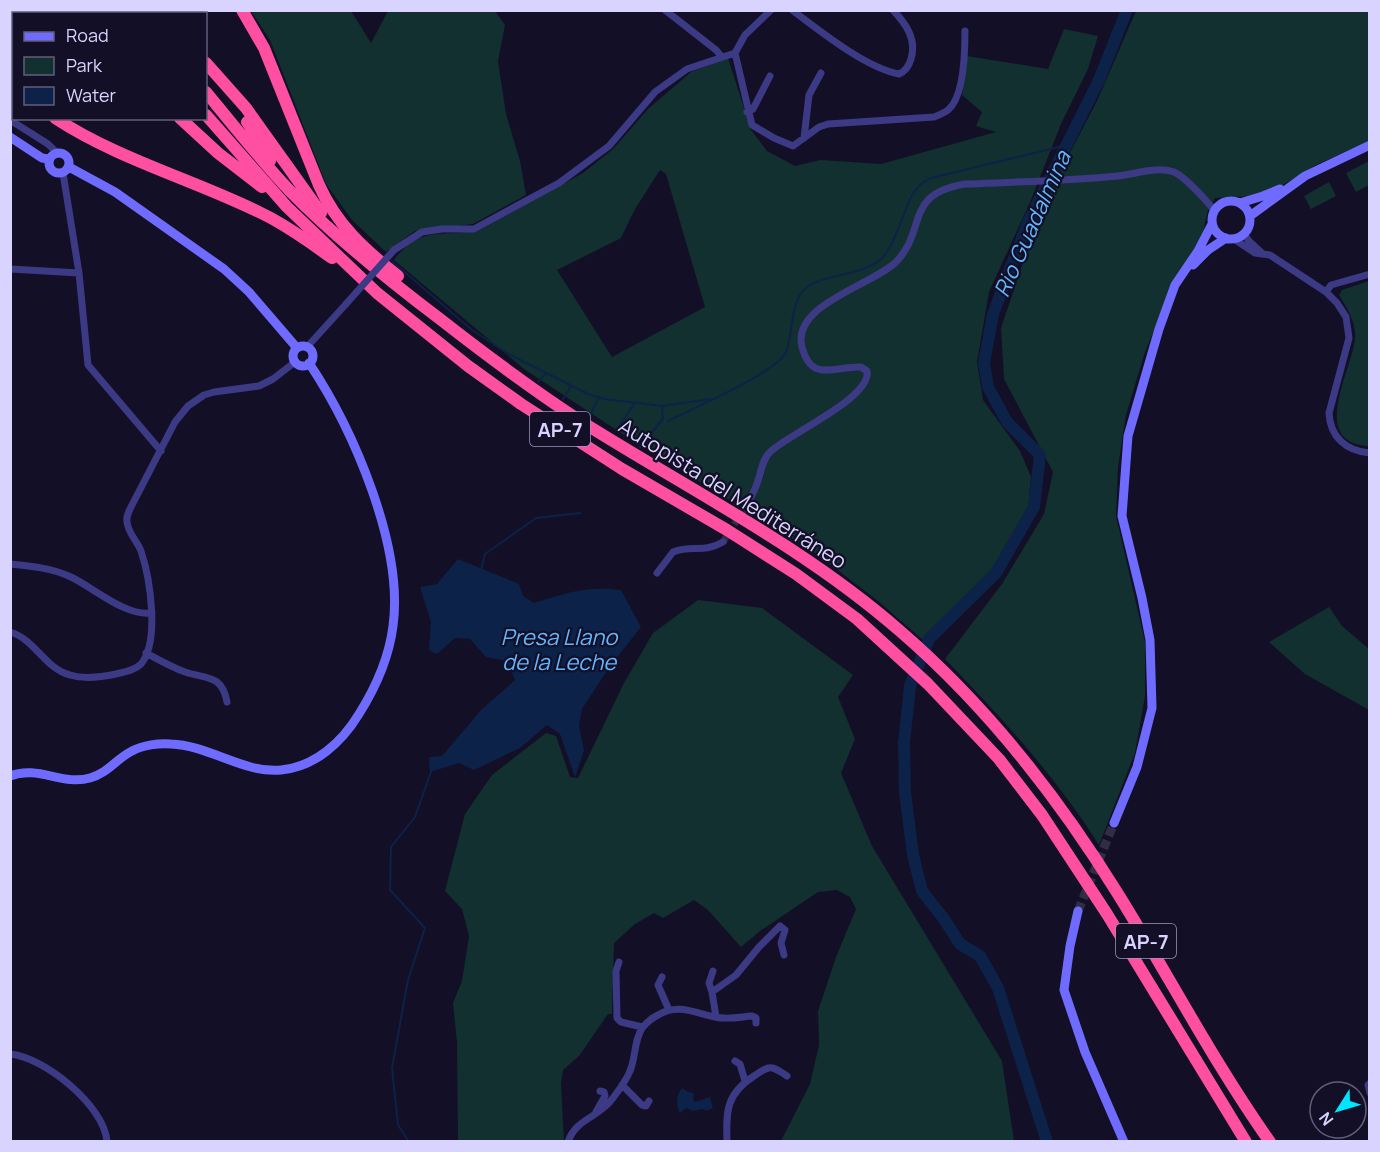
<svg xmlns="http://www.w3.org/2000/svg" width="1380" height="1152" viewBox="0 0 1380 1152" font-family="Manrope,sans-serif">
<rect width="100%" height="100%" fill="#130f26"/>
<path fill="#12302f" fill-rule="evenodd" d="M 251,11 L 351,11 L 371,43 L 388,11 L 495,11 L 505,25 L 498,61 L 506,114 L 520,161 L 526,195 L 473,224 L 415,231 L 386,252 L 352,220 L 326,184 L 270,40 Z
M 1136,11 L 1369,11 L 1369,141 L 1316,165 L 1278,188 L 1256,196 L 1215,198 L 1207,213 L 1203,235 L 1169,292 L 1144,355 L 1126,415 L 1118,467 L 1116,516 L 1145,642 L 1145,696 L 1135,753 L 1099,845 C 1056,777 1001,717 945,659 L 1002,584 L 1044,514 L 1053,472 L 1004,379 L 1001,328 L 1042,206 L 1097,101 Z
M 1064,29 L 1098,36 L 1088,69 L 1061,124 L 1031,200 L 989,292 L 977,362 L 983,400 L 1020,451 L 1031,477 L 1028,510 L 994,568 L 923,640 L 878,601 L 818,555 L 624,435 L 524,369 L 394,260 C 421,224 443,238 480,230 L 583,173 L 613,149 L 648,109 L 691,72 L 728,58 L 751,130 L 767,151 L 795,166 L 820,160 L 881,164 L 996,132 L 976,126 L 982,112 L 962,95 L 967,56 L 1048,69 ZM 660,170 L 666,174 L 705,307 L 612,357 L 557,270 L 621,238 L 635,209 Z
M 1369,161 L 1369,185 L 1356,192 L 1346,173 Z
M 1329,182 L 1336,196 L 1311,209 L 1304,196 Z
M 1369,281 L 1369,446 C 1308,443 1352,371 1355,338 C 1356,322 1347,308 1339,295 L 1342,290 Z
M 698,600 L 762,608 L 853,675 L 838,697 L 855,739 L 841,773 L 872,846 L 1002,1061 L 1014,1141 L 781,1141 L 810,1084 L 819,1045 L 818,1011 L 836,957 L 856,909 L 850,897 L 837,890 L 818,892 L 760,931 L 741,947 L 708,910 L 694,900 L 663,918 L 654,913 L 635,924 L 614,943 L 612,1014 L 608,1014 L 579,1056 L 563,1070 L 561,1084 L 564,1141 L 458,1141 L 457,1042 L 453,1003 L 462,981 L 469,936 L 462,909 L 445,891 L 465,814 L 492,775 L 546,733 L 556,736 L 570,777 L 578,778 L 624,683 L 653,633 Z
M 1329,607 L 1342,626 L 1369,649 L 1369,710 L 1305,674 L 1269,642 Z"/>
<path fill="#0c2248" d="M 458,559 L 519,584 L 523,596 L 534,603 C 567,593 586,586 621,590 L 641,627 L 610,666 L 582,709 L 579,725 L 584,751 L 575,777 L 560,734 L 547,725 L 520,748 L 474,770 L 459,763 L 430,772 L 429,757 L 442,756 L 482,709 L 515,680 L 507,661 L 486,657 L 470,639 L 455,638 L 437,654 L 429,650 L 431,622 L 420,587 L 437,584 Z
M 682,1088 L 688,1092 L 694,1093 L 693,1099 L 695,1102 L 710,1097 L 713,1108 L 707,1111 L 702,1109 L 693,1111 L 686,1108 L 680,1113 C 676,1105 676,1095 682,1088 Z"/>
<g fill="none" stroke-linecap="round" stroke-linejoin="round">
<path stroke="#0c2248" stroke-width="2" d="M 393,262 L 472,330 L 507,353 L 588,394 L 604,399 L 662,406 L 710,399
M 538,382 L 546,373
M 563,399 L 571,386
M 590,416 L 599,397
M 668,421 C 692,409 776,373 786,352 C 794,332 789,303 806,288 C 822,274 864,276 882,258 C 900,238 904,200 920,185 C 923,182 928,180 931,178 L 1067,145
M 616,431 L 634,404
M 640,447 L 663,419 L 662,407
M 481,570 L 485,554 L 536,518 L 580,513
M 409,1142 L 398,1125 L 392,1068 L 408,980 L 425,928 L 390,890 L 391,847 L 415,817 L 431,772"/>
<path stroke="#0c2248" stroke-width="12" d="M 1047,1142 L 998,988 L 980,956 L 960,944 L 944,919 L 922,891 L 913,855 L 905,792 L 904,743 L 910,686 L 929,639 L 996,573 L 1034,507 L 1040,455 L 1007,422 L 988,387 L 984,363 L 993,314 L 1028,222 L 1099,80 L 1127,10"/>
<path stroke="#312d47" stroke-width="7" stroke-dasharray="7 3.5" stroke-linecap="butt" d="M 723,542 L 748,503"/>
<path stroke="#312d47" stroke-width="9" stroke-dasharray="9 4.5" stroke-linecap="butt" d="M 1078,911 L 1114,823"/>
<path stroke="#3d3a85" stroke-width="7" d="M 665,10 L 716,50 L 722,57
M 792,10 C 820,31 866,68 899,74 C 906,71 909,66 911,59 C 917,39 906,24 893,10
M 735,53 L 752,125 L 774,138 L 793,146 L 819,127 L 828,124 L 934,117 C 939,115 944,113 948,110 C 964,97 965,51 965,31
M 747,112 L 753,109 L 770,76
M 10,120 L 48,144 L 57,153
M 804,138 L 809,95 L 821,73
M 63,173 L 79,273 L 88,365 L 161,451
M 1244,234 L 1249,241 L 1262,253
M 1234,239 L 1255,253 L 1270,255 L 1326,292 L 1337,303 L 1346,317 L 1349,338 L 1329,413 C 1330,437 1346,451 1370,453
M 394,250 L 422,232 L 442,229 L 474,229 L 559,183 L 609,146 L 655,92 L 687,69 L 735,53 L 745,35 L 771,10
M 10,269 L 79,273
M 1326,292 L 1331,285 L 1370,274
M 307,347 L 346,304
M 748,503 C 751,497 754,492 756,486 C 761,475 761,461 770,452 C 788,434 872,398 867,371 L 861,367 C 834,366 811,383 802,347 C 791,304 874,285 897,261 C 927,229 904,194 965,184 C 1016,182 1067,181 1118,176 C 1136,174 1156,166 1174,172 C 1184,176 1206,200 1214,210
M 10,564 C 31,566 52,568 71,577 C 94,588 126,617 152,613
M 657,573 L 673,552 C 693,544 702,554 723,542
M 10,632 C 35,639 45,669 70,675 C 83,679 102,677 116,674 C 124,672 134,671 141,664 C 160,641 150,578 141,551 C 137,541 128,533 127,522 C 126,516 129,511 132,505 L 175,422 L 188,406 L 204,395 L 214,392 L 259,386 L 273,379 L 295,362
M 146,653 C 159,660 171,667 185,672 C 206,679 222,674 227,702
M 619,962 L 616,971 L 617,1018 L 621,1022 L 642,1027
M 662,977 L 658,985 L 669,1010
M 712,992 L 709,983 L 713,971
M 716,1017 L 712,992 L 736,975 L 759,947 L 780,926 L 785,930 L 781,943 L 784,955
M 10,1054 C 44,1057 105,1106 107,1142
M 735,1061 L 740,1064 L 745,1081
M 1370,1083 L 1368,1085 L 1370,1093
M 622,1085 L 642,1105 L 646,1106 L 649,1101
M 596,1112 L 605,1096 L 604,1092 L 600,1091
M 568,1142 C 576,1118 599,1118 613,1098 C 619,1090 626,1081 630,1071 C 636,1057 634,1039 643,1027 C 647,1022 652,1018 658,1015 C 678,1003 694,1013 715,1017 C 727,1020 740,1017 752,1016 L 756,1018 L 756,1023
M 727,1142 C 726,1111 726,1094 754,1076 C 770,1065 771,1065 787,1076"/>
<path stroke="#6f6bff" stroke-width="9" d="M 10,137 L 42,158 L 49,159
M49 163a10 10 0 1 1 20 0a10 10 0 1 1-20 0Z
M 69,167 L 115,192 L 224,269 L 249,292 L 297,348
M1212 220a19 19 0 1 1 38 0a19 19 0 1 1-38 0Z
M 1240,203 L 1263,196 L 1280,189
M 1250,216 L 1305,176 L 1370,145
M 1193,265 L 1208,250 L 1226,238
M293 356a10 10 0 1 1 20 0a10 10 0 1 1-20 0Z
M 10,776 C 38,765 63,786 90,778 C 108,773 116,759 132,751 C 143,745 159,743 171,744 C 208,745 245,774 281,770 C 315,767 342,742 359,714 C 376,687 389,658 393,626 C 404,546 353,429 309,363
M 1114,823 L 1137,767 L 1152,708 L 1150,640 L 1142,598 L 1122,516 L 1128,436 L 1159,329 L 1175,285 L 1198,251 L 1212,224
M 1078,911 L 1070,946 L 1064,990 L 1085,1052 L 1124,1142"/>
<path stroke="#ff4fa3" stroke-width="12" d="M 105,10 L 108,14
M 122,10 L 125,14
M 139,10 L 141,14
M 242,10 L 264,48 L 319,185 C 336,224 365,250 398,276
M 206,63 L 246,108 L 321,213
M 10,85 L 14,88
M 206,92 C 233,125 260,159 289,190 C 336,238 387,279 440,319 C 486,355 533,390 582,422 C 690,490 804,547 900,631 C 987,706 1058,797 1118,894 C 1169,976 1214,1063 1270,1142
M 206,115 L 287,207 L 377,293 L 468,366 L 521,404 L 622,469 L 727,530 L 796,574 L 857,619 L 928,684 L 999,759 L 1042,815 L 1107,914 L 1246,1142
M 55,118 C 119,160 195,180 263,214 C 288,226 309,242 332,258
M 180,118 L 218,153 L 262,187
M 247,122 L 263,146 L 270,161"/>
<path stroke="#3d3a85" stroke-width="7" d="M 346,304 L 394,250"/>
</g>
<g text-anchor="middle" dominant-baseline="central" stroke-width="4.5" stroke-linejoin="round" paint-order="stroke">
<g fill="#130f26" stroke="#9e99be" stroke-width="1.5">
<rect x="530" y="412" width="60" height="34" rx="4.5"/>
<rect x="1116" y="924" width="60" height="34" rx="4.5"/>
</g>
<g font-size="20" font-weight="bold" fill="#d9d4ff">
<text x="560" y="429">AP-7</text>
<text x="1146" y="941">AP-7</text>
</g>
<g font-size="21" fill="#d9d4ff" stroke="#130f26">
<text transform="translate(733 493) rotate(32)">Autopista del Mediterráneo</text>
</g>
<g font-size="22" font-style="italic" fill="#62b6ff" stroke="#130f26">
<text transform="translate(1032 224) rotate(-66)">Rio Guadalmina</text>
<text x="559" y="637">Presa Llano<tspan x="559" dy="25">de la Leche</tspan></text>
</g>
</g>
<rect width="1380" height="1152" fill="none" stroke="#d9d4ff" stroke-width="24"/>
<rect x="12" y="12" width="195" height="108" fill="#130f26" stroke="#625e7d" stroke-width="1.5"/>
<rect x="24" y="32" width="30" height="9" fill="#6f6bff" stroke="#625e7d" stroke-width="1.5"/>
<text x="66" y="42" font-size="18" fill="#d9d4ff">Road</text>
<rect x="24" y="57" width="30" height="18" fill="#12302f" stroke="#625e7d" stroke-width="1.5"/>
<text x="66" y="72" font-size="18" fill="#d9d4ff">Park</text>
<rect x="24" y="87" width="30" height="18" fill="#0c2248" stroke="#625e7d" stroke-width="1.5"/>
<text x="66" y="102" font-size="18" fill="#d9d4ff">Water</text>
<g transform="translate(1338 1110) rotate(233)"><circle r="28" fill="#130f26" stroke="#625e7d" stroke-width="1.5"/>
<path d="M0-4.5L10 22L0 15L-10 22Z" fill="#00e5ff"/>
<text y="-9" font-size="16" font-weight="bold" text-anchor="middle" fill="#d9d4ff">N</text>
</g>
</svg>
